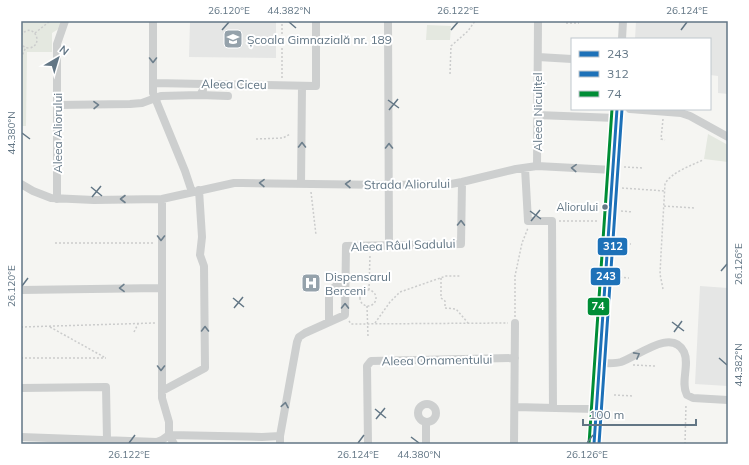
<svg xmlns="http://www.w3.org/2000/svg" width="749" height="465" viewBox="0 0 749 465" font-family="Mulish,sans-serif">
<rect width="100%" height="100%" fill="#f5f5f2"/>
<path fill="#e5e6e5" d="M 190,21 L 276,21 L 276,58 L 189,57 Z
M 636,21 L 728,21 L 728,94 L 718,93 L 718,76 L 710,75 L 710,39 L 635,39 Z
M 700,286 L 728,288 L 728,386 L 695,384 Z"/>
<path fill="#e4e8e0" d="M 45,21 L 61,21 L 60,28 L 52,33 L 52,52 L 27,52 L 26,126 L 21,126 L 21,22 L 45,22 Z
M 427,25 L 451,26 L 450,40 L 426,40 Z
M 708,134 L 728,145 L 728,162 L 704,159 Z"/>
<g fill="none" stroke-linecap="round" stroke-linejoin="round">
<path stroke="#cbcccc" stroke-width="1.5" stroke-dasharray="2 2" stroke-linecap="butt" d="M 566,23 L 579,23
M 35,33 L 50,21
M 21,35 C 34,20 45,46 29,48 C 25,48 23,46 21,44
M 21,58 L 26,47
M 450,74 L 451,46 L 468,31 L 475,21
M 282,78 L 282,21
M 663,119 L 661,139 L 665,140
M 256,139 L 283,138 L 290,134
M 624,167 L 644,168
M 622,188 L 665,191
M 311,192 L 316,235
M 664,206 L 695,208
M 621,211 L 633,212
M 559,221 L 597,221
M 55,243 L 155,243
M 618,243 L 631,244
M 616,277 L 629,278
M 441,278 L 441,298 L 445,301 L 445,308 L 456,309 L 468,323
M 663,289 L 660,274 L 661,254 L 665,184 C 670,173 692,165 703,160
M360 298a8 8 0 1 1 16 0a8 8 0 1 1-16 0Z
M 369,290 L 370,254
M 367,306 L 368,337
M 515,317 L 515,276 L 522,243 L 528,228
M 349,321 L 351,324 L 508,323
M 375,323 L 390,302 L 400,292 L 446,276 L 461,276
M 21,327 L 155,323
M 50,327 L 104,357
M 134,332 L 138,324
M 21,358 L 106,358
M 633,365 L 655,366
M 614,395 L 634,396
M 685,444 L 686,404"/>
<path stroke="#cdcfcf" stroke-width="8" d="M 153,21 L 153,93 L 185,171 L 192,192
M 388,21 L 389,246
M 622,39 L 623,21
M 538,57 L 572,59
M 153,83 L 316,86 L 316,21
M 200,95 L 228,96
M 57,105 L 130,104 L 142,103 L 161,96 L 200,95 L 203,90 L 203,84
M 630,109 L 681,113 L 690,116 L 728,137
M 537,115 L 616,118
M 537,166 L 538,21
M 525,168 L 528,221 L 552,221 L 553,408
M 21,184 L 33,191 L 51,198 L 94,200 L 162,199 L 234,183 L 242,183 L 389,185 L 451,184 L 462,182 L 516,169 L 537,166 L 613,170
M 301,184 L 302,86
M 57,199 L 57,44 L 65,21
M 162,199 L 162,398 L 169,422 L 169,435 L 174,444
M 21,290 L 161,288
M 329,322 L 329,292 L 345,278
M 600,363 C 607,363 614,364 621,362 C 637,357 672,327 684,352 C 690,365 680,382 687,395 L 693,398 L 728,400
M 21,388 L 106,387 L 107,440
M 162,391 L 205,368 L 204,266 L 200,255 L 202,237 L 199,190
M418 413a9 9 0 1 1 18 0a9 9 0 1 1-18 0Z
M 515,407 L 596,409
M 426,422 L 426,444
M 169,435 L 262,437 L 280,436
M 21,437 L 157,442 L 162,440 L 169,435
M 280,444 L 280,436 L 297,342 L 299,337 L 305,333 L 345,315 L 346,246 L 461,244 L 462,182
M 368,444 L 367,366 L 371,361 L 515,358
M 514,444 L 515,323
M 594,444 L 617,109"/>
<defs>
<path id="bus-1" d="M 594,444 L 617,109"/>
<path id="bus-2" d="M 599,444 L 622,109"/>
<path id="bus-3" d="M 589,444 L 612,109"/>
</defs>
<use href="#bus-1" stroke="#fff" stroke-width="6"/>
<use href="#bus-2" stroke="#fff" stroke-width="6"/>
<use href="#bus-3" stroke="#fff" stroke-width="6"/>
<use href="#bus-1" stroke="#1d71b8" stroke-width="3"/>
<use href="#bus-2" stroke="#1d71b8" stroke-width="3"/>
<use href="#bus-3" stroke="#008d36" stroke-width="3"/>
</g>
<defs><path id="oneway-chevron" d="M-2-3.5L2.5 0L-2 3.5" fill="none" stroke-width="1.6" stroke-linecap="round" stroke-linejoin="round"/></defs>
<g stroke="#6d7f8c">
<use href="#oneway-chevron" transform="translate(153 60) rotate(90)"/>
<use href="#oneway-chevron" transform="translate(96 105) rotate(-1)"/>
<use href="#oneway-chevron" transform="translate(302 145) rotate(-90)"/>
<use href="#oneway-chevron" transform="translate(389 146) rotate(-90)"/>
<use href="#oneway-chevron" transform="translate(574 168) rotate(-177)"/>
<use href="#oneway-chevron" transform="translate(262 183) rotate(-179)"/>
<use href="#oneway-chevron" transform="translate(348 184) rotate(-179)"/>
<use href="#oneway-chevron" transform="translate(123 199) rotate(180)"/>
<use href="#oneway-chevron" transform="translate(461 223) rotate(-89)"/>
<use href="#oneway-chevron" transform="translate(161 238) rotate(90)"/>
<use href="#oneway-chevron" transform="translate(122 288) rotate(179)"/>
<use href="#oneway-chevron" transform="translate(345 306) rotate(-89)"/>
<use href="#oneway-chevron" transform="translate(205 329) rotate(-90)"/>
<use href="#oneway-chevron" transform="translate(637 355) rotate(-29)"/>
<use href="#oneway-chevron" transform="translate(161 368) rotate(90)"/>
<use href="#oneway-chevron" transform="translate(285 405) rotate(-80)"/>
</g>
<path fill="none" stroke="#627685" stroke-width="1.5" d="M 289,22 L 296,28M 222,30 L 229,22M 451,30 L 458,22M 681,30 L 687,22M 388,100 L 399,108M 389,110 L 398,99M 22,133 L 30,139M 91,187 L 102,196M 92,197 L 101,186M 530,211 L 541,219M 531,221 L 540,210M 721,271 L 727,264M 22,286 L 28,278M 233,298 L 244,307M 234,308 L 243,297M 672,322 L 684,331M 674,332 L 682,321M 719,358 L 727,365M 375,409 L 386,418M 376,419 L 385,408M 411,437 L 419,443M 129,443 L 135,435M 358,443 L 364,435M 587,443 L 593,435"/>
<defs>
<symbol id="school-square" viewBox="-11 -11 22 22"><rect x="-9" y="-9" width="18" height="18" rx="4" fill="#95a2ab" stroke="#fff"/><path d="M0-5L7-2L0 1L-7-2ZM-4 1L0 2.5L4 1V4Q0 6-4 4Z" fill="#fff"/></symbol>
<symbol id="hospital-square" viewBox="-11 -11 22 22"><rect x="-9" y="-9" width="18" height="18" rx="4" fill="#95a2ab" stroke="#fff"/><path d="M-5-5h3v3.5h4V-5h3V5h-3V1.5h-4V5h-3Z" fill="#fff"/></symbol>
</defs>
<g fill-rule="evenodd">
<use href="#school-square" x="222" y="28" width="22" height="22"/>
<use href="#hospital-square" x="300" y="272" width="22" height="22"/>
</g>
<circle fill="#627685" stroke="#fff" stroke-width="1.5" cx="605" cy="207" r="3.5"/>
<g text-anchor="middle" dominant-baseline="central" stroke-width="4" stroke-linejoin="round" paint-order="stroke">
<g font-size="11" fill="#627685" stroke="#fff" text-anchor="end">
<text x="598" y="207">Aliorului</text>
</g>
<g font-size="12" fill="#627685" stroke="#fff" text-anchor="start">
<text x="247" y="39">Școala Gimnazială nr. 189</text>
<text x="325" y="276">Dispensarul<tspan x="325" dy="14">Berceni</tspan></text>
</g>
<g font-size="12" fill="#627685" stroke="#fff">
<text transform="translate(234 84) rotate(1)">Aleea Ciceu</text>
<text transform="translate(537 112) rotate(-90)">Aleea Niculițel</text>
<text transform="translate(57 133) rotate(-90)">Aleea Aliorului</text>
<text transform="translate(407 184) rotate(-1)">Strada Aliorului</text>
<text transform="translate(403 245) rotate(-2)">Aleea Râul Sadului</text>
<text transform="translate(437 360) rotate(-1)">Aleea Ornamentului</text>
</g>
</g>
<g stroke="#fff" stroke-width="1.5">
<rect x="597" y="237" width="31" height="19" rx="4" fill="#1d71b8"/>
<rect x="590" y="267" width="31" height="19" rx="4" fill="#1d71b8"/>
<rect x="587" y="297" width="23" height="19" rx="4" fill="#008d36"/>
</g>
<g font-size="11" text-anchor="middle" font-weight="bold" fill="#fff">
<text x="613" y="250">312</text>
<text x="606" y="280">243</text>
<text x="598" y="310">74</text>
</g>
<rect width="749" height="465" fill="none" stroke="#ffffff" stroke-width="44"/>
<rect x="571" y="38" width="140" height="72" fill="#ffffff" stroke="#c0c8ce"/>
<rect x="579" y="51" width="20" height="6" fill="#1d71b8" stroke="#c0c8ce"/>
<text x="607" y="58" font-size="12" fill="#627685">243</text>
<rect x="579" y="71" width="20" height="6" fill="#1d71b8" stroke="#c0c8ce"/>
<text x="607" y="78" font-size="12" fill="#627685">312</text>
<rect x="579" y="91" width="20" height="6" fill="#008d36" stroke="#c0c8ce"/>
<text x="607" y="98" font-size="12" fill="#627685">74</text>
<g transform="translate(58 58) rotate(38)" stroke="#ffffff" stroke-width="3" paint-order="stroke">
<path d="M0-3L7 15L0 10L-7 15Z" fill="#627685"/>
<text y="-6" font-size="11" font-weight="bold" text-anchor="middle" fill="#627685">N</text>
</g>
<path d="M583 419v6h113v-6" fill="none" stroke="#627685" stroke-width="2"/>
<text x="589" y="419" font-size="12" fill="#627685" stroke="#ffffff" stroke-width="3" paint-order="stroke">100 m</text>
<rect x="22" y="22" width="705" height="421" fill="none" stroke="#627685" stroke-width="1.5"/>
<g font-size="10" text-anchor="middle" fill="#627685">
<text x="229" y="14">26.120°E</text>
<text x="289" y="14">44.382°N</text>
<text x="458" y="14">26.122°E</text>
<text x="687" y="14">26.124°E</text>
<text transform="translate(11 133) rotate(-90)" y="4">44.380°N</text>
<text transform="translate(738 264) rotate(-90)" y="4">26.126°E</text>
<text transform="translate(11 286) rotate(-90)" y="4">26.120°E</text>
<text transform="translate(738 365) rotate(-90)" y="4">44.382°N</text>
<text x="129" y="458">26.122°E</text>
<text x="358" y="458">26.124°E</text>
<text x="419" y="458">44.380°N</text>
<text x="587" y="458">26.126°E</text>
</g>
</svg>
